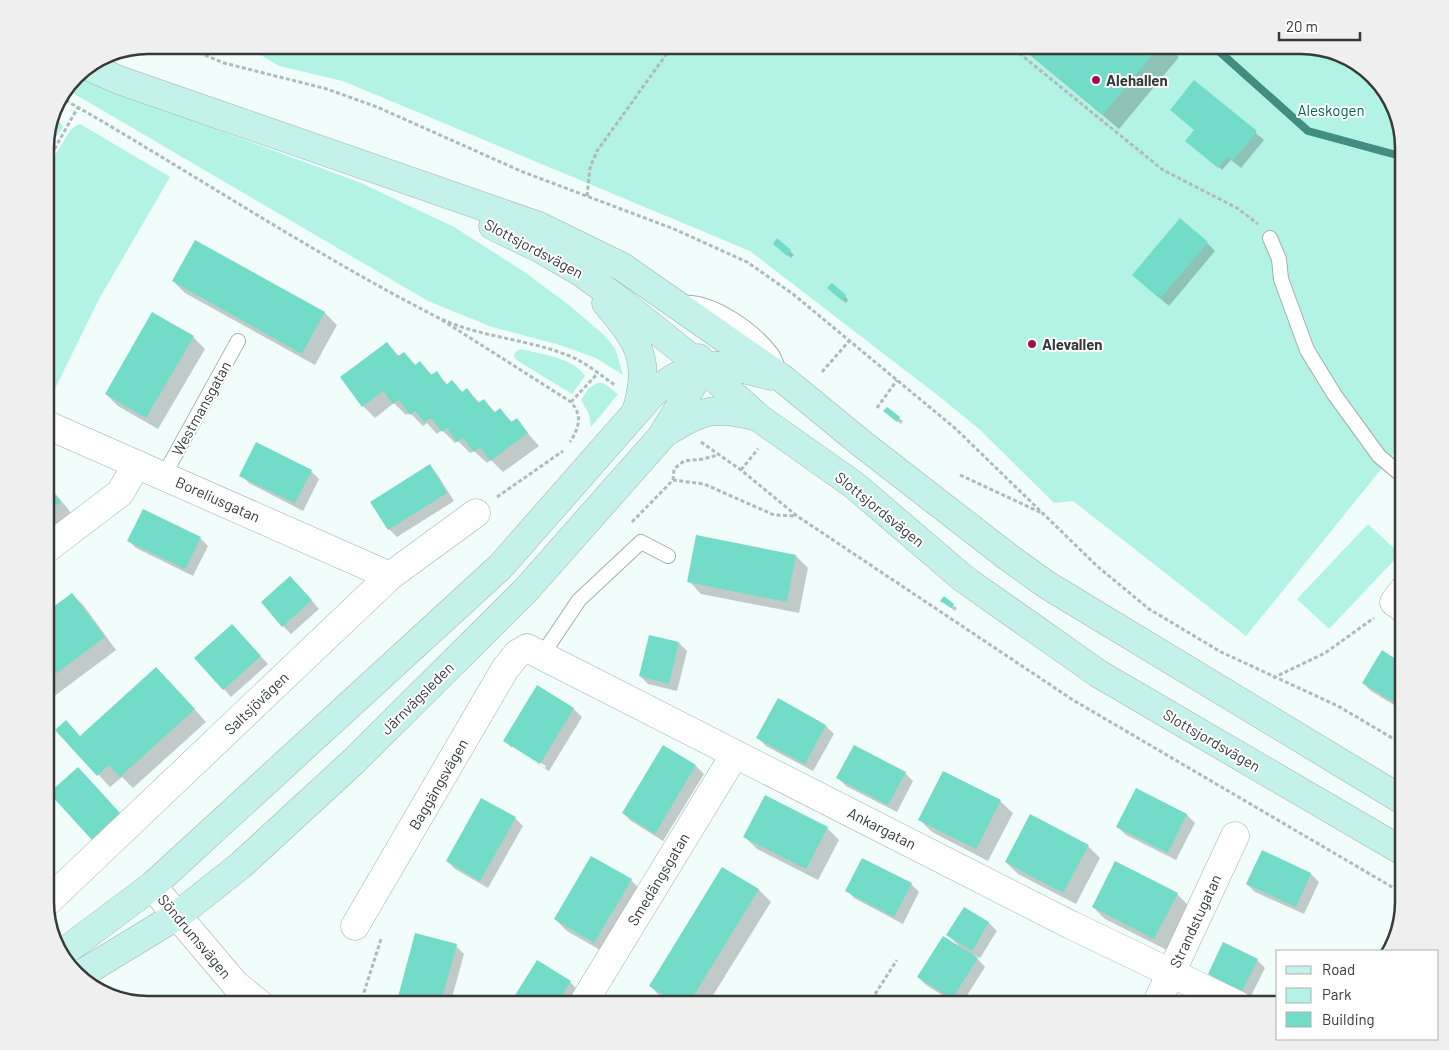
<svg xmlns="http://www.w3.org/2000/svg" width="1449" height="1050" viewBox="0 0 1449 1050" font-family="Barlow,sans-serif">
<rect width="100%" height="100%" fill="#f1fdfa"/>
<path fill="#b2f3e5" d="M 244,45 L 1301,45 L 1363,66 L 1393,102 L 1404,148 L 1404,441 L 1246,636 L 1073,501 L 1054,503 L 979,429 L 945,401 L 750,251 L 343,81 L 279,66 Z
M 75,77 L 361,183 L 454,227 L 523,271 L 569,305 L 604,335 L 615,348 L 623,375 L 596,358 L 560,345 L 492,327 L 428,301 L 66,89 Z
M 51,120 L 59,121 L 63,127 L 45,153 L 45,141 Z
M 80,124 L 170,177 L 99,299 L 47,405 L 45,172 L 69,132 L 75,126 Z
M 520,349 C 539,354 573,357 585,376 L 572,394 L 518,361 L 514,357 L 515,352 Z
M 597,383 L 603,383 L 618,394 L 591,427 L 589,414 L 581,400 L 589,388 Z
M 1368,524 L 1400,554 L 1329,629 L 1297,599 Z"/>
<path fill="#0003" fill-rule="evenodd" d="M 1018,45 L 1167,45 L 1179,57 L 1119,129 Z
M 1195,82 L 1264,140 L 1241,168 L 1231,160 L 1222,170 L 1190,144 L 1195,130 Z
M 195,242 L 325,313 L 337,325 L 315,365 L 185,293 L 173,281 Z
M 1207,243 L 1215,251 L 1169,306 L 1142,283 Z
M 778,247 L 790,251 L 794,255 L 791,258 Z
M 833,292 L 845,296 L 848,300 L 846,303 Z
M 193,337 L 205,349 L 158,429 L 118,406 L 106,394 Z
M 387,344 L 400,357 L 404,353 L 416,366 L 420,363 L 433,376 L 437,373 L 448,385 L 452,382 L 463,393 L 467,390 L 480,403 L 484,400 L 496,413 L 500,410 L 513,423 L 516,420 L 539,446 L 503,472 L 491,460 L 487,463 L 474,451 L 470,453 L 458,441 L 455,443 L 442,430 L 437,434 L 427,423 L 423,426 L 410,413 L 406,415 L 394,403 L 375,418 L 363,406 Z
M 889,415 L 899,418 L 903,421 L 901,424 Z
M 430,466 L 437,474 L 454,501 L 397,537 L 389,529 Z
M 311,471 L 319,479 L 303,511 L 249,483 L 241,475 Z
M 45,481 L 72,514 L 45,535 Z
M 697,537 L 796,556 L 808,568 L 799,613 L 701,594 L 689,581 Z
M 200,538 L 208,546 L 193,576 L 136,548 L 128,540 Z
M 298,585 L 319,609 L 291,634 L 283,626 Z
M 72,594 L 84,606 L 116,650 L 45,703 L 45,615 Z
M 946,604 L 953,605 L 957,608 L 955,611 Z
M 240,634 L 268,664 L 231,697 L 224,689 Z
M 650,636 L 679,643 L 687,651 L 677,691 L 648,684 L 640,676 Z
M 1400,658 L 1404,661 L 1404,711 L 1371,691 L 1363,683 Z
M 168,680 L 206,722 L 133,788 L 122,777 L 110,787 L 57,730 L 81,737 Z
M 537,687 L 574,709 L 582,717 L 549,771 L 512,748 L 504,740 ZM 512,745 L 546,766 L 545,768 L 512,748 Z
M 779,700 L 826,726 L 834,734 L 813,771 L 766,746 L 758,738 Z
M 696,766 L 704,774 L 663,841 L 631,821 L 623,813 Z
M 944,772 L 1000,801 L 1013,813 L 988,861 L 932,832 L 920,820 Z
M 905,773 L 913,781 L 897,812 L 846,786 L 838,778 Z
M 1136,790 L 1187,815 L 1195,823 L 1176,860 L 1126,835 L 1118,827 Z
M 515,818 L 523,826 L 488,888 L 455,869 L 447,861 Z
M 45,820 L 55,831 L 45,840 Z
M 827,828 L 839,840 L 818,880 L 757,849 L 745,837 Z
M 1088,846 L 1100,858 L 1076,904 L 1018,874 L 1006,862 Z
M 1262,852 L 1311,874 L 1319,882 L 1304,914 L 1255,892 L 1247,884 Z
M 723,868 L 759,890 L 771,902 L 707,1005 L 674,1005 L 662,998 L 650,986 Z
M 631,880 L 643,892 L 607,954 L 567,931 L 555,919 Z
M 911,884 L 919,892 L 903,924 L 854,898 L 847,890 Z
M 1177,894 L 1189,906 L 1167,950 L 1105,919 L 1093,907 Z
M 964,908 L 989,923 L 997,931 L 980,958 L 974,955 L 985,967 L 961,1005 L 958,1005 L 926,985 L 918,977 L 959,946 L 948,935 Z
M 456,946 L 464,954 L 450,1005 L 408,1004 L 400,996 Z
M 1257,960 L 1265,968 L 1250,998 L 1217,981 L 1209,974 Z
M 538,962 L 570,982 L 578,990 L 569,1005 L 511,1005 Z"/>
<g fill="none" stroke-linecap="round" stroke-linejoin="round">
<path stroke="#418e81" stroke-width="8" d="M 1212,45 L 1308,131 L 1404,157"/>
</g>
<path fill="#73dcc8" d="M 1019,45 L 1160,45 L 1103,115 Z
M 1194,80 L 1257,131 L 1233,161 L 1227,157 L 1218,168 L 1185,141 L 1194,130 L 1170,110 Z
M 1180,218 L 1208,242 L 1160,299 L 1132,275 Z
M 777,238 L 791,250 L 787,256 L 773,244 Z
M 195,240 L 325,312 L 302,354 L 172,281 Z
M 832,283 L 846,295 L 841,300 L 827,288 Z
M 152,312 L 194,336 L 146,418 L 105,394 Z
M 387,342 L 398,356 L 404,352 L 415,365 L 420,361 L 431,375 L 437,371 L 446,385 L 452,380 L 462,392 L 467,388 L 478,403 L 484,399 L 494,413 L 500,408 L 511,422 L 517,418 L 528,433 L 490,461 L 480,447 L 474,452 L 463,438 L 457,442 L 447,428 L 442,432 L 431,418 L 424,422 L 415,411 L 410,415 L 399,400 L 393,404 L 383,391 L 362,407 L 340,377 Z
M 887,407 L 900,417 L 897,422 L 883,411 Z
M 256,442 L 312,470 L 295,503 L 239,476 Z
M 430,464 L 447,493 L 388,530 L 370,502 Z
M 45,483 L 61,502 L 45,514 Z
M 143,509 L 201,537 L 185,569 L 127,541 Z
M 696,535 L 796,555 L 787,602 L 687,582 Z
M 290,576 L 312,600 L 282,627 L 261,602 Z
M 72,593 L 105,637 L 45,682 L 45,613 Z
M 944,596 L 954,604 L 951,608 L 940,601 Z
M 232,624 L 261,656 L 223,690 L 194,658 Z
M 649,635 L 679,642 L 669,684 L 639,676 Z
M 1382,650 L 1397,660 L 1399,657 L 1404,660 L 1403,708 L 1362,683 Z
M 156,667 L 195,709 L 120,777 L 109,765 L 97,776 L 55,730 L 66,720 L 80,736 Z
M 537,685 L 574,708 L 540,764 L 503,741 Z
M 778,698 L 826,725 L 805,764 L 756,738 Z
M 663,745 L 696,765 L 655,834 L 622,813 Z
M 854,745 L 906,772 L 888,805 L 836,778 Z
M 78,767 L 121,814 L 92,840 L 49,793 Z
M 943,771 L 1001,800 L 976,849 L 918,820 Z
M 1136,788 L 1187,814 L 1168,853 L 1116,827 Z
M 765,795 L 828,827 L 806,869 L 743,837 Z
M 481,798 L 516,817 L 480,881 L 446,861 Z
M 1030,814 L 1089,845 L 1063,893 L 1005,862 Z
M 1262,850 L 1311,873 L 1296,907 L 1246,884 Z
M 591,856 L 632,879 L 594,943 L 554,919 Z
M 862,858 L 912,883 L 894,917 L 845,891 Z
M 1115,861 L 1178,893 L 1154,939 L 1092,907 Z
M 722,867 L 759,889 L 688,1005 L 680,1005 L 649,986 Z
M 964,907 L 989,922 L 972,951 L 946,935 Z
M 415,933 L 457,944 L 440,1005 L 428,1005 L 398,997 Z
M 943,936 L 978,958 L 952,999 L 917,977 Z
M 1223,942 L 1258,959 L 1242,991 L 1208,974 Z
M 537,960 L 571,981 L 556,1005 L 509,1005 Z"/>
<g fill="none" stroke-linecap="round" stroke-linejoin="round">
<defs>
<path id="lane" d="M 1270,238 L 1279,259 L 1281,279 L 1307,350 L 1334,394 L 1379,456 L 1404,477
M 682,303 C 712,300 753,330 771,353 C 775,358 777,366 779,371
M 164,475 L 238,341
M 542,655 L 579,600 L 641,542 L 668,556"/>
<path id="street" d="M 45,424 L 390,576
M 45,550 L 120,493 L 137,464
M 1404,589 L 1394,602 L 1404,609
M 152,886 L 236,985 L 261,1005
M 45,904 L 390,576 L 476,513
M 355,926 L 505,669 L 517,654 L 527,648 L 1071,925 L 1238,1005
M 582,1005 L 735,754
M 1156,1005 L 1235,836"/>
<path id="secondary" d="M 87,66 L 119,80 L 539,226 L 621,266 L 783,379 L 861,443 L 1008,557 L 1047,585 L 1404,801
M 493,226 L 541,249 L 582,273 L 615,297 L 700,365 L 759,418 L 854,485 L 964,579 L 1099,674 L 1404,852
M 606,303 C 639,342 652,361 636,412
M 667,432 C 702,409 717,406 757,417
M 60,955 L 152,886 L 501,566 L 652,394 C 696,356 719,363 771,376
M 78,976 L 178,915 L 241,865 L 355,760 L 526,590 L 662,436 L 696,379 L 700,365 L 699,358"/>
</defs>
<use href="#lane" stroke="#a4afac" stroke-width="16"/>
<use href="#street" stroke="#a4afac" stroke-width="29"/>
<use href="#secondary" stroke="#a4afac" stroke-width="29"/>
<path stroke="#b1bab8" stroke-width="3" stroke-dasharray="4 2.5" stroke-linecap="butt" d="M 181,45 L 224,63 L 327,89 L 377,107 L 523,172 L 674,229 L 747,262 L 793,294 L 956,429 L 1097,566 L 1149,609 L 1221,652 L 1338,706 L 1404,745
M 1009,45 L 1163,170 L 1237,208 L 1258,224
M 60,97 C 185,168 305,249 433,315 C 475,337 524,338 567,355 C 584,361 600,375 615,385
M 45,166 L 78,107
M 587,196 L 590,168 L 597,151 L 673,45
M 442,320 L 571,402 C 583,416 579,428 570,442
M 822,372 L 850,340
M 571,402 L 598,373
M 877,408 L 897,380
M 701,442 L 741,470 L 797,516 L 1073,700 L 1404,894
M 741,470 L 758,449
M 960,475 L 1044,514
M 673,480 L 674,469 L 684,461 L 703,459 L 718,455
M 497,497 L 563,451
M 632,522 L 673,480 L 704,484 L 774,515 L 796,516
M 1273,678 L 1325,653 L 1374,618
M 360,1005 L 381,939
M 868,1005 L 897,960"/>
<use href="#lane" stroke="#fff" stroke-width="14"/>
<use href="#street" stroke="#fff" stroke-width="28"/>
<use href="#secondary" stroke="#c4f2eb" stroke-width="28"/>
</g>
<g fill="#a11156" stroke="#fff" stroke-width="2">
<circle cx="1096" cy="80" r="5"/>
<circle cx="1032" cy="344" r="5"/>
</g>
<g text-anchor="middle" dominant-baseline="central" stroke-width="4" stroke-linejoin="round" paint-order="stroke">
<g font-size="15" font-weight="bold" fill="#363a39" stroke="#fff" text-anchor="start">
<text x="1106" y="80">Alehallen</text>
<text x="1042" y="344">Alevallen</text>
</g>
<g font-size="15" fill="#046255" stroke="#fff">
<text x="1331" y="110">Aleskogen</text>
</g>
<g font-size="15" fill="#363a39" stroke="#fff">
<text transform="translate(534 248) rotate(28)">Slottsjordsvägen</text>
<text transform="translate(201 408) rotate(-61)">Westmansgatan</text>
<text transform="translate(218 499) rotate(24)">Boreliusgatan</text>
<text transform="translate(880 509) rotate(39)">Slottsjordsvägen</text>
<text transform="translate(417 698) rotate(-45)">Järnvägsleden</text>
<text transform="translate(256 703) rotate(-44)">Saltsjövägen</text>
<text transform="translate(1212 740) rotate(30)">Slottsjordsvägen</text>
<text transform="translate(438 784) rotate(-60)">Baggängsvägen</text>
<text transform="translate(882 828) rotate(27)">Ankargatan</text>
<text transform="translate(658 879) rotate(-59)">Smedängsgatan</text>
<text transform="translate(1195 921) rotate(-65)">Strandstugatan</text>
<text transform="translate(195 936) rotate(50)">Söndrumsvägen</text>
</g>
</g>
<path d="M0 0H1449V1050H0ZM148 54H1301A94 94 0 0 1 1395 148V902A94 94 0 0 1 1301 996H148A94 94 0 0 1 54 902V148A94 94 0 0 1 148 54Z" fill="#efefef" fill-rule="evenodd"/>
<path fill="none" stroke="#363a39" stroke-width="2.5" d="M148 54H1301A94 94 0 0 1 1395 148V902A94 94 0 0 1 1301 996H148A94 94 0 0 1 54 902V148A94 94 0 0 1 148 54Z"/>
<rect x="1276" y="950" width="162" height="90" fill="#ffffff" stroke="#afb0b0"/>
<rect x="1286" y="966" width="25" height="8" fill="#c4f2eb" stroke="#afb0b0"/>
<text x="1322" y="975" font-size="15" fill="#363a39">Road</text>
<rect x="1286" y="988" width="25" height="15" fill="#b2f3e5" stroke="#afb0b0"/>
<text x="1322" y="1000" font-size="15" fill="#363a39">Park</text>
<rect x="1286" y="1012" width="25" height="15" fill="#73dcc8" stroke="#afb0b0"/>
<text x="1322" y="1025" font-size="15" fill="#363a39">Building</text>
<path d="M1279 32v8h81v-8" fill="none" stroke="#363a39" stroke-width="2.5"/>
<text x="1286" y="32" font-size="15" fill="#363a39" stroke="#ffffff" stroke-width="4" paint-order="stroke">20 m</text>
</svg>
